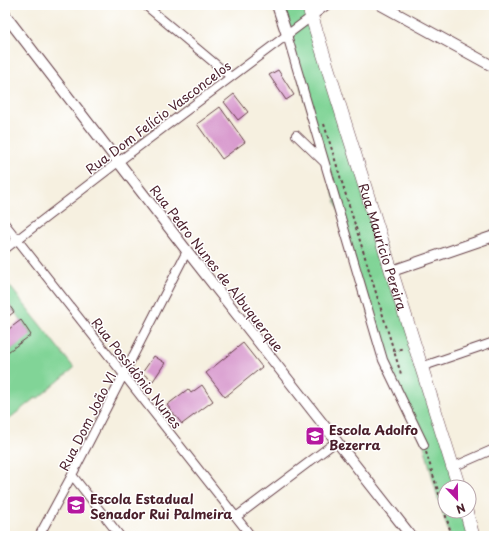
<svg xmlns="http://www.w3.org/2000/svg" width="499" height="541" viewBox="0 0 499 541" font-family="'Playpen Sans',sans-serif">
<rect width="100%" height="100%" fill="#fff"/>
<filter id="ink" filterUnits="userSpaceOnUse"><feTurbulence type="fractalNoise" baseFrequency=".025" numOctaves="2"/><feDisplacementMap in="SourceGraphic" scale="8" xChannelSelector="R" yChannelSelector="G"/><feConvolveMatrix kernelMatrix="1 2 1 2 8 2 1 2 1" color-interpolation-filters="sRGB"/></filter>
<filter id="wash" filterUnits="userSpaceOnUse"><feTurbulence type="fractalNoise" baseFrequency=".012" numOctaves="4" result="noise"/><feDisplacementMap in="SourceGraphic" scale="16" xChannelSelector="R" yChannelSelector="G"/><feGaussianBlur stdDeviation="0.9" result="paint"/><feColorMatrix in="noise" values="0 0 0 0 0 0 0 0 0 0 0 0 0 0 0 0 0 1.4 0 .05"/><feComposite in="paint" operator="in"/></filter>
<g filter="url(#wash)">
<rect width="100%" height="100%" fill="#f6f0e0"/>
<path fill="#81d497" stroke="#667a61" d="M 277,5 L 327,5 L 312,16 L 459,487 L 445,487 L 445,511 L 466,511 L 473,536 L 450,536 L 437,495 L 424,445 L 383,360 Z
M 5,280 L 74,368 L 37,399 L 35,398 L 5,422 L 5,354 L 31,334 L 5,299 Z"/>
<g id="blocks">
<path fill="#d99ccf" d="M 278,70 L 294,95 L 286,100 L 269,75 Z
M 234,94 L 248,112 L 238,120 L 224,102 Z
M 220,107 L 245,142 L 222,159 L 197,124 Z
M 5,299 L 14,312 L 5,319 Z
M 21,320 L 31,335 L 5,354 L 5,332 Z
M 243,343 L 262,367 L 225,397 L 206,373 Z
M 154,356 L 165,363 L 153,381 L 142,373 Z
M 202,385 L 213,401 L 182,424 L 167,405 L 188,389 L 191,393 Z"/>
</g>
</g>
<g filter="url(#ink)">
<use href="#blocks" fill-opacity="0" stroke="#643e46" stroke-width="1"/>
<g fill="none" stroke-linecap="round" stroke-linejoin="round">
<defs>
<path id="minor" d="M 145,5 L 231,77
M 287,35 L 383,360 L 424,445
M 296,135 L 324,162
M 5,224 L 251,536
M 5,249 L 118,162 L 327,5
M 421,367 L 494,342
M 453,467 L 494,449
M 72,475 L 120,536
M 236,517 L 337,441
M 39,536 L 72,475 L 187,251"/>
<path id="tertiary" d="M 277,5 L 287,35
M 381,5 L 494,67
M 5,15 L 187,251 L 411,536
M 392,271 L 494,236"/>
<g id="primary">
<path id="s1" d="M 308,5 L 459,487"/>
<path d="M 466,511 L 473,536"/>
</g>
</defs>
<use href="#minor" stroke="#643e46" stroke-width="10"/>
<use href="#tertiary" stroke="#643e46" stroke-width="12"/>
<use href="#primary" stroke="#643e46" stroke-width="14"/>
<path stroke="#643e46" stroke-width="2" stroke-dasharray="3 3" stroke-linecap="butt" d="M 324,124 L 401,374
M 393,351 L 404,348
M 426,452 L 452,536"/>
<use href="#minor" stroke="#fff" stroke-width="8"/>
<use href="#tertiary" stroke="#fff" stroke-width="10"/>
<use href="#primary" stroke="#fff" stroke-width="13"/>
</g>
</g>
<defs>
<symbol id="school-square" viewBox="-11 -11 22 22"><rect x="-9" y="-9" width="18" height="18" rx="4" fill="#b5179e" stroke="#fff"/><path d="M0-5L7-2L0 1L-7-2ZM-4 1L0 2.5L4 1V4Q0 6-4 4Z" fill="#fff"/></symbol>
</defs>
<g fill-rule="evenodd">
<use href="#school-square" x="304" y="425" width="22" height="22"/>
<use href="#school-square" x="65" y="494" width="22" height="22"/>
</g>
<g text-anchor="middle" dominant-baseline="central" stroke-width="3" stroke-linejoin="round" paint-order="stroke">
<g font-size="13" fill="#4a1f2b" stroke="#fff">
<text transform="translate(158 117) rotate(-37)">Rua Dom Felício Vasconcelos</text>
<text stroke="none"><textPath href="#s1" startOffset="253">Rua Maurício Pereira</textPath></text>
<text transform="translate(217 268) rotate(52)">Rua Pedro Nunes de Albuquerque</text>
<text transform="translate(137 373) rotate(52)">Rua Possidônio Nunes</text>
<text transform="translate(87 421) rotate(-63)">Rua Dom João VI</text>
</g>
<g font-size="13" font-weight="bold" fill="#4a1f2b" stroke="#fff" text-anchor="start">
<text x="329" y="429">Escola Adolfo<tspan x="329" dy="15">Bezerra</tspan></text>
<text x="90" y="498">Escola Estadual<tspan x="90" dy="15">Senador Rui Palmeira</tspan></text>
</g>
</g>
<rect width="499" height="541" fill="none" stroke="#fff" stroke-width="20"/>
<g transform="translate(457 499) rotate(158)"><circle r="19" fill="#ffffff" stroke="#b7a5aa"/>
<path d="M0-3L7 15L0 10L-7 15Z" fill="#b5179e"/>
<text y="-6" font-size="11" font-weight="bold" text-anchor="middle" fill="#4a1f2b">N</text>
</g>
</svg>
